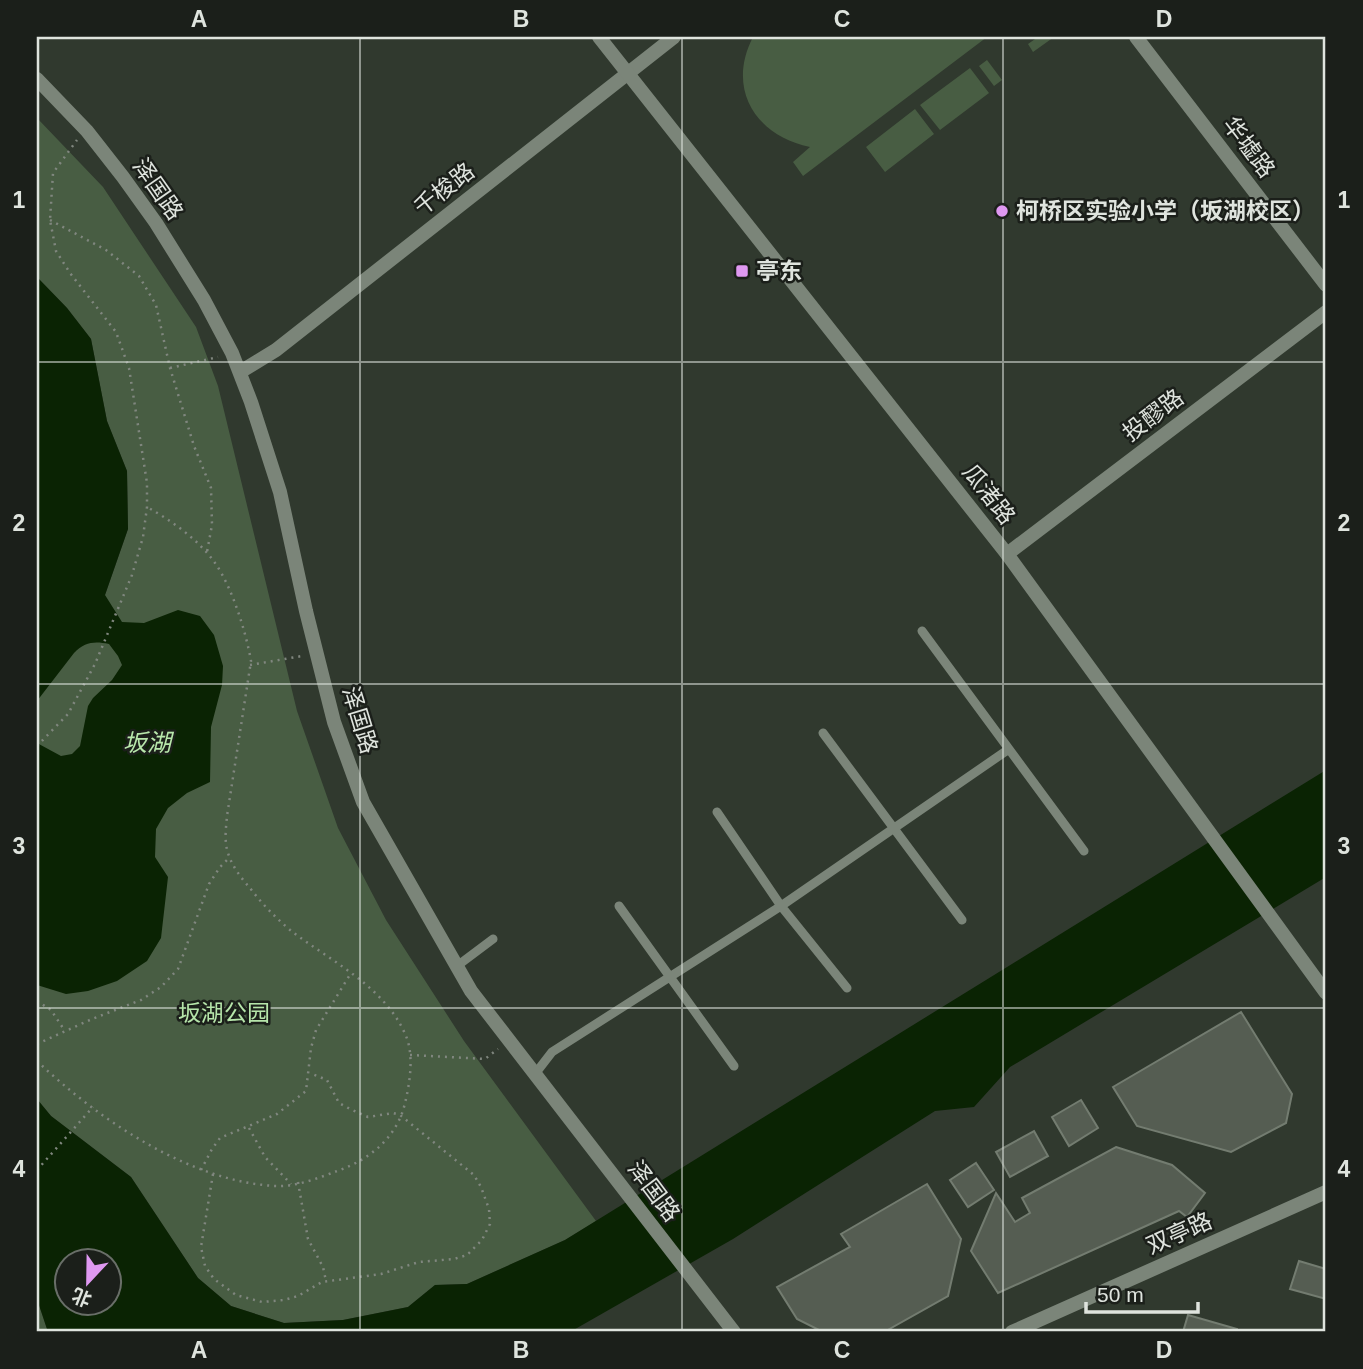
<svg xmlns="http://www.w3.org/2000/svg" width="1363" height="1369" viewBox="0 0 1363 1369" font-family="Arial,'Noto Sans SC',sans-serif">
<rect width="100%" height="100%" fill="#30392e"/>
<path fill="#485d43" d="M 753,37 L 987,37 L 803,176 L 793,162 L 810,147 C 756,136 726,89 753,37 Z
M 1038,37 L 1054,37 L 1033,52 L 1028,44 Z
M 987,60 L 1002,80 L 994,86 L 979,66 Z
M 970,68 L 989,93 L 940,130 L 920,105 Z
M 915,109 L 934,134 L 885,172 L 866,147 Z
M 37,118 L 103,187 L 196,327 L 218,386 L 297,711 L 338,828 L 386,920 L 464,1041 L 596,1221 L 565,1240 L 467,1284 L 435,1285 L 408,1307 L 343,1320 L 284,1323 L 231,1306 L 198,1278 L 131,1177 L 51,1116 L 37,1099 L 37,696 L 105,595 L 128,529 L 127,471 L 107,421 L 91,339 L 67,308 L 37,277 Z
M 37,1299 L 48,1332 L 37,1332 Z"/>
<path fill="#0a2303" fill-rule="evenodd" d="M 37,277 L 67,308 L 91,339 L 107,421 L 127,471 L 128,529 L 105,595 L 122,622 L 144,623 L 178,610 L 200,616 L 214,635 L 223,666 L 222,685 L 211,727 L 210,782 L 187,793 L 168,808 L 156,829 L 155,857 L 168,877 L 161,938 L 147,961 L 117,981 L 88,991 L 66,994 L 37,985 L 37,743 L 61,756 L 72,754 L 80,746 L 88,706 L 93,698 L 112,680 L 122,665 L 118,656 L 109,644 C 94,641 85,642 74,653 L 37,701 Z
M 1326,770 L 1326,877 L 1010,1067 L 974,1107 L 935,1111 L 733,1239 L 570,1332 L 48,1332 L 37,1299 L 37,1099 L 51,1116 L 131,1177 L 198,1278 L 231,1306 L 284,1323 L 343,1320 L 408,1307 L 435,1285 L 467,1284 L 565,1240 ZM 66,1260 L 108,1260 L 108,1302 L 66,1302 Z"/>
<path fill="#555d52" stroke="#737c70" stroke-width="2" d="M 1241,1012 L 1292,1094 L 1286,1123 L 1231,1152 L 1137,1126 L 1113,1087 Z
M 1081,1100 L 1098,1128 L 1069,1146 L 1052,1117 Z
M 1034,1131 L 1048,1156 L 1010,1177 L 996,1152 Z
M 1116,1147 L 1172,1165 L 1205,1193 L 1187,1217 L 1179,1211 L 998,1293 L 971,1251 L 996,1193 L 1015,1222 L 1030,1213 L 1022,1198 Z
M 976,1163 L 994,1190 L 968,1207 L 950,1180 Z
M 927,1184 L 961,1239 L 948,1296 L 884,1332 L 823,1332 L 797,1319 L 777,1287 L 850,1247 L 841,1234 Z
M 1299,1261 L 1326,1269 L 1326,1299 L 1290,1289 Z
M 1188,1315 L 1237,1329 L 1237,1332 L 1183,1332 Z"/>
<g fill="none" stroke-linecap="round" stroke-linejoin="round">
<path stroke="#80877f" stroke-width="2.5" stroke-dasharray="2 5" stroke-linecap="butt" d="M 50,220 L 106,250 L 139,276 L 156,305 L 170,368 L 194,446 L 211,488 L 212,525 L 207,552
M 170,368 L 218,357
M 250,665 L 302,656
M 37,746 L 68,714 L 95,664 L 132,575 L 143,537 L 147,507 L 147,483 L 129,368 L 116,332 L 70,273 L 56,251 L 50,220 L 53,173 L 77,140
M 37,1001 L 51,1010 L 65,1031
M 37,1044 L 92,1019 L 141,1000 L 161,987 L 178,969 L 209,884 L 220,867 L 230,857
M 410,1055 L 485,1059 L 498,1049
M 37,1061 C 98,1119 190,1182 276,1186 C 295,1187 319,1178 337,1171 C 369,1160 397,1138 405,1103 C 410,1083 414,1055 406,1036 C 385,986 330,961 290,930 C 275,917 262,904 250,888 C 241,878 232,866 228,853 C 224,841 226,828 227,816 L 251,661 C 246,632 232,587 215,563 C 199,540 172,521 147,507
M 249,1128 L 265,1157 L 291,1184
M 37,1170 L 93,1107
M 201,1170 L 212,1149 L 220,1138 L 277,1114 L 306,1091 L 311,1048 L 316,1030 L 351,973
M 213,1174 L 201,1247 L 205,1266 L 214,1279 L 236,1295 L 262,1302 L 284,1300 L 298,1296 L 322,1282 L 381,1274 L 419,1262 L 454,1259 L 467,1255 L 482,1240 L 490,1224 L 489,1209 L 481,1187 L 474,1175 L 400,1115 L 393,1113 L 368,1117 L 350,1109 L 339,1103 L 327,1080 L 310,1073
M 298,1182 L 308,1239 L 323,1267 L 326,1281"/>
<path stroke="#7b8579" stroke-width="9" d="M 922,631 L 1084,851
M 823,733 L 962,920
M 717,812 L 781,906 L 847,988
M 619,906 L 734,1066
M 457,966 L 493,939
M 535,1074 L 552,1052 L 781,906 L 1009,749"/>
<path stroke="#7b8579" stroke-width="14" d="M 1136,37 L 1326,285
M 37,79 L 87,131 L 123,177 L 156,223 L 204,300 L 232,353 L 251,402 L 280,492 L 306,611 L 334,722 L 363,802 L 471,991 L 734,1332
M 240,372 L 276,350 L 674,37
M 1007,554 L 1326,312
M 1012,1332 L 1326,1192"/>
<path stroke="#7b8579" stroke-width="14" d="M 599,37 L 1007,554 L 1326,993"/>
</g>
<path fill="none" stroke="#dfe4de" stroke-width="2" stroke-opacity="0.55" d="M 360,37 L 360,1332M 682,37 L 682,1332M 1003,37 L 1003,1332M 37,362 L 1326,362M 37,684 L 1326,684M 37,1008 L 1326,1008"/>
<g fill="#df98f1" stroke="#1b1f1a" stroke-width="2.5">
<circle cx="1002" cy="211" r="7"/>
<rect x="735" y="264" width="14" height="14" rx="3.5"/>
</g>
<g text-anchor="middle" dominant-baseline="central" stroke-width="5" stroke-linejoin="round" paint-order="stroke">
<g font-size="23" fill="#dfe4de" stroke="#1b1f1a">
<text transform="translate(1249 147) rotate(53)">华墟路</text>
<text transform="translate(158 189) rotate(55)">泽国路</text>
<text transform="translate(444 189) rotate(-38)">千梭路</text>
<text transform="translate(1153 415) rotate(-37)">投醪路</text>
<text transform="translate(989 494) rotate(52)">瓜渚路</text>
<text transform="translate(360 720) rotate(73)">泽国路</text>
<text transform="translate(654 1191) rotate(53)">泽国路</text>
<text transform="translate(1179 1233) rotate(-24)">双亭路</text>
</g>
<g font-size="23" font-weight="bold" fill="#dfe4de" stroke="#1b1f1a" text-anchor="start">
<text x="1016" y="211">柯桥区实验小学（坂湖校区）</text>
<text x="756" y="271">亭东</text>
</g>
<g font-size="23" fill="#b6e5aa" stroke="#1b1f1a">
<text x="224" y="1013">坂湖公园</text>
</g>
<g font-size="24" font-style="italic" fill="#b8e7ab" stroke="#1b1f1a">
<text x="147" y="742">坂湖</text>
</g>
</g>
<rect width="1363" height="1369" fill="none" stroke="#1b1f1a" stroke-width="77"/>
<g transform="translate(88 1282) rotate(202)"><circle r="33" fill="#1b1f1a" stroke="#696e68" stroke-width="2"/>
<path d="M0-5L12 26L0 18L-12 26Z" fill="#df98f1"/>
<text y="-10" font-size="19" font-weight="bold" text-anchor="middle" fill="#dfe4de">北</text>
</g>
<path d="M1086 1302v10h112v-10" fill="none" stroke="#dfe4de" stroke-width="3.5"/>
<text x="1097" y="1302" font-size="21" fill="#dfe4de" stroke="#1b1f1a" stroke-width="5" paint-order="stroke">50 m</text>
<rect x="38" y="38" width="1286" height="1292" fill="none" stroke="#dfe4de" stroke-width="2.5"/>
<g font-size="23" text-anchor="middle" font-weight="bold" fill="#dfe4de">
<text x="199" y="27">A</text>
<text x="521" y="27">B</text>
<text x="842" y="27">C</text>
<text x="1164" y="27">D</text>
<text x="19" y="208">1</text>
<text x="1344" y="208">1</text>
<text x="19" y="531">2</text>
<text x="1344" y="531">2</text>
<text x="19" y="854">3</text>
<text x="1344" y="854">3</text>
<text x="19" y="1177">4</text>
<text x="1344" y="1177">4</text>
<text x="199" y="1358">A</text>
<text x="521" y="1358">B</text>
<text x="842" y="1358">C</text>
<text x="1164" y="1358">D</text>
</g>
</svg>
